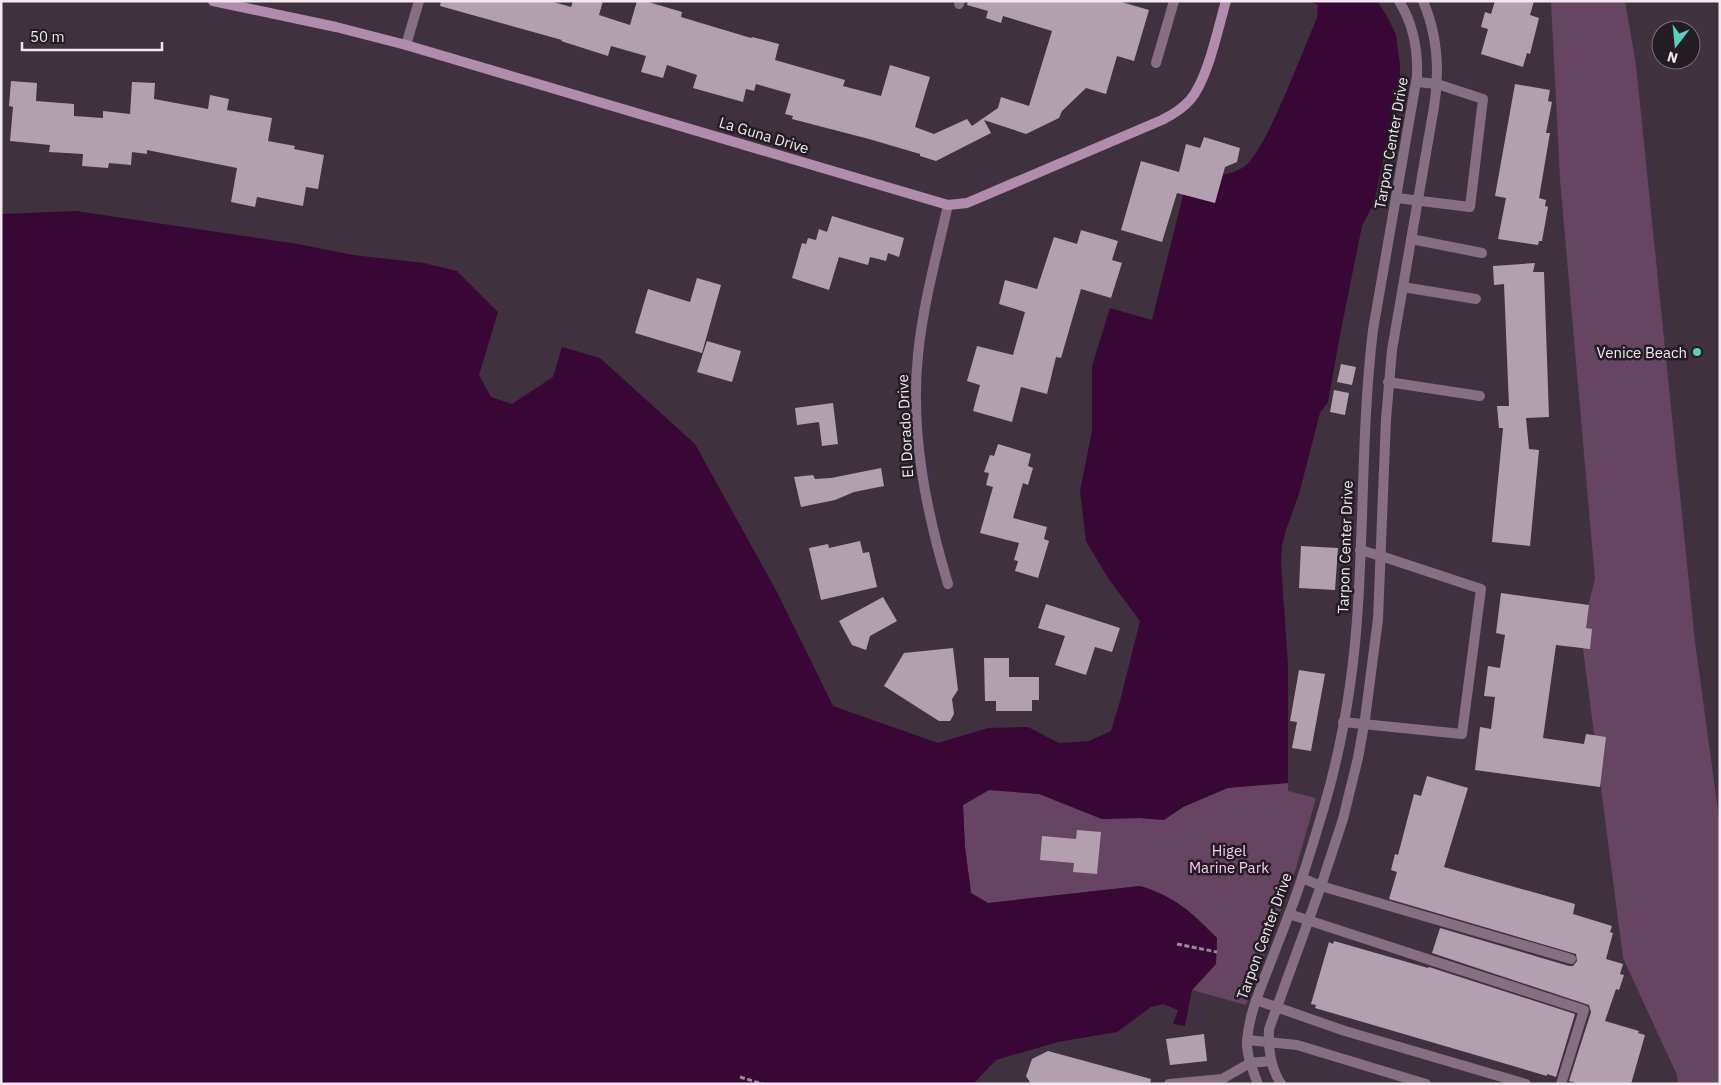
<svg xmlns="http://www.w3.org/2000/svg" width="1721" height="1085" viewBox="0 0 1721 1085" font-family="'IBM Plex Sans',sans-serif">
<rect width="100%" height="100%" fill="#40313e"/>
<path fill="#664562" d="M 1551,1 L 1625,1 L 1636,65 L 1695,642 L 1720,825 L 1720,1084 L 1678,1084 L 1677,1075 L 1623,958 L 1581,633 L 1595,579 L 1560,179 Z
M 1288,783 L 1288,791 L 1316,798 L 1296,868 L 1246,1005 L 1192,990 L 1216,964 L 1217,938 C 1191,912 1176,897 1140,886 L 988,903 L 971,893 L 965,847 L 963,805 L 989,790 L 1040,794 L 1102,819 L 1140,818 L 1164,820 L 1183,807 L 1228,787 Z"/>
<path fill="#390735" d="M 1309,1 L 1377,1 L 1387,16 L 1396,35 L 1400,65 L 1400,78 L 1374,203 L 1362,226 L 1340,335 L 1328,402 L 1320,413 L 1299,494 L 1286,530 L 1282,546 L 1281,563 L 1288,664 L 1288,783 L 1228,788 L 1183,807 L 1164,820 L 1140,818 L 1102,819 L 1039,794 L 989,790 L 963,805 L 965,847 L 971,893 L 988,903 L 1140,886 C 1176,897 1191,912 1217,938 L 1216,964 L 1192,990 L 1185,1026 L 1173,1024 L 1178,1010 L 1163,1004 L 1151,1007 L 1117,1032 L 1058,1042 L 996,1060 L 973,1084 L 1,1084 L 1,214 L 76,211 L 298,244 L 353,255 L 424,263 L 457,271 L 498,312 L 479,375 L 491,397 L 512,404 L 553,377 L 562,347 L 600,358 L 695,444 L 777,592 L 833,706 L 938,743 L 988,728 L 1028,727 L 1059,743 L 1089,741 L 1111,731 L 1120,701 L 1140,621 L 1108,578 L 1086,541 L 1080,491 L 1092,431 L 1092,366 L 1110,308 L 1152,320 L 1183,195 C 1194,190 1205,181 1217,177 C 1227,173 1236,173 1245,166 C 1266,151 1304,47 1317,18 L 1318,5 Z"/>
<path fill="#b2a0af" d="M 441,1 L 550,1 L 571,7 L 573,1 L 603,1 L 599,15 L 630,25 L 637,1 L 645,1 L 682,12 L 681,17 L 751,38 L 752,37 L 779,44 L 775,60 L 845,80 L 843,86 L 881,96 L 890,65 L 930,77 L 915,127 L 934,134 L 967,119 L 972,126 L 998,108 L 1001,97 L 1029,106 L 1052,31 L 1003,16 L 1001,23 L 986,18 L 988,11 L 967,5 L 968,1 L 1118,1 L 1149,10 L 1134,61 L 1117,56 L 1106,94 L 1086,88 L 1062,111 L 1059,118 L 1026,134 L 984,120 L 991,133 L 936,161 L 920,156 L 920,154 L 869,139 L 792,119 L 793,116 L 785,114 L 791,94 L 756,84 L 754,91 L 746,89 L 743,102 L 693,88 L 697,75 L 667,65 L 663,78 L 641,72 L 646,56 L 611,46 L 608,56 L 561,41 L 562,40 L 440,6 Z
M 1495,1 L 1534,1 L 1530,15 L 1539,18 L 1530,54 L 1527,53 L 1523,67 L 1481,54 L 1488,29 L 1481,27 L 1485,12 L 1491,14 Z
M 11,81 L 37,83 L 36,101 L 74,104 L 74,116 L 103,118 L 103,111 L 130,114 L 132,82 L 155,83 L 154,99 L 208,109 L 210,95 L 229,99 L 227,110 L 272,118 L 268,141 L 295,146 L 294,149 L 324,155 L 318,189 L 306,187 L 303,206 L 257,197 L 255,207 L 231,202 L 237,168 L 147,150 L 147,154 L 132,152 L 131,165 L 109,163 L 108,168 L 82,166 L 83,154 L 49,152 L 50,145 L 10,141 L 13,107 L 9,106 Z
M 1515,84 L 1550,90 L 1548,101 L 1552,102 L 1546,133 L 1550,133 L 1539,198 L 1546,200 L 1545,206 L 1548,207 L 1542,241 L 1539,241 L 1538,245 L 1498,239 L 1506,198 L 1495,196 Z
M 1204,137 L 1240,148 L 1237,162 L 1225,167 L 1215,203 L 1177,193 L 1162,242 L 1121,230 L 1141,161 L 1179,172 L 1186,144 L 1200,148 Z
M 832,216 L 904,238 L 899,257 L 888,253 L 886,261 L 870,257 L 868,265 L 839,257 L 829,290 L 792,278 L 802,243 L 806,244 L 808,238 L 816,240 L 819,229 L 827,232 Z
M 1081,230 L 1118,241 L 1112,260 L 1122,263 L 1111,298 L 1081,289 L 1061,358 L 1056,357 L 1047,394 L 1021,387 L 1012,422 L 973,411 L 980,385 L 967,381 L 977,346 L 1013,355 L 1025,312 L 999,304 L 1005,280 L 1037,289 L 1054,237 L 1077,244 Z
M 1535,263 L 1533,272 L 1544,272 L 1549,417 L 1526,418 L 1529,449 L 1539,450 L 1530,546 L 1492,542 L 1503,428 L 1499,428 L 1497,406 L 1509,406 L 1504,284 L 1494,285 L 1493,266 Z
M 697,278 L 721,285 L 702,353 L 635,333 L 648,289 L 690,302 Z
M 707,341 L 741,351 L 732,382 L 697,372 Z
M 1341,364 L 1356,367 L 1352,385 L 1337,382 Z
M 1334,390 L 1349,393 L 1345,415 L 1330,412 Z
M 833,403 L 838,444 L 822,446 L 819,422 L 797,425 L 795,408 Z
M 998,444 L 1031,454 L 1028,466 L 1033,468 L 1028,485 L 1023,483 L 1013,518 L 1047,527 L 1044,539 L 1049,541 L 1038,578 L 1015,571 L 1018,561 L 1014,560 L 1019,543 L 980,533 L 993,487 L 986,485 L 989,473 L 984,472 L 990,455 L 994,456 Z
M 881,468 L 884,486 L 854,492 L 835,500 L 801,507 L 794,477 L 813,475 L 815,479 L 831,478 Z
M 860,541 L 863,553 L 869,552 L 877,587 L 821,600 L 809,548 L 828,544 L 829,548 Z
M 1301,546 L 1338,548 L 1335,590 L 1299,588 Z
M 1501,593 L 1589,605 L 1586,628 L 1592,629 L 1590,649 L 1556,645 L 1543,738 L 1584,744 L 1586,734 L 1606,737 L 1600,787 L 1475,770 L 1480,727 L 1491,729 L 1495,697 L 1484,696 L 1488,666 L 1500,668 L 1505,635 L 1496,633 Z
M 883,597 L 897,621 L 870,636 L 866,650 L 852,645 L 839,621 Z
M 1046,604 L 1120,628 L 1112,652 L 1095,647 L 1086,675 L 1055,665 L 1065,636 L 1038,628 Z
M 953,648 L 958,690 L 952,699 L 954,714 L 950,721 L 939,721 L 884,686 L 904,653 Z
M 984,658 L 1009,658 L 1009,677 L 1039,677 L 1039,700 L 1032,700 L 1032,711 L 996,711 L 996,701 L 985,701 Z
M 1299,670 L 1325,674 L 1311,751 L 1292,748 L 1297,722 L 1290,721 Z
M 1427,776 L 1468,788 L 1444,867 L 1575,904 L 1573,914 L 1612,926 L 1610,932 L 1613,933 L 1606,959 L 1623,964 L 1620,974 L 1624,975 L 1619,990 L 1616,989 L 1605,1021 L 1639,1031 L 1638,1033 L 1645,1035 L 1631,1084 L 1580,1084 L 1569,1081 L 1591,1012 L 1589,1005 L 1432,953 L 1440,928 L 1569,966 L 1573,966 L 1577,961 L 1576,954 L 1389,899 L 1397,872 L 1391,870 L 1395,854 L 1398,855 L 1414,794 L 1421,796 Z
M 1077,830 L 1101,832 L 1097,874 L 1073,872 L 1074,863 L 1040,860 L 1042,836 L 1076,839 Z
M 1334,941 L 1428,968 L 1429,967 L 1575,1014 L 1556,1077 L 1547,1074 L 1547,1076 L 1315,1008 L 1316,1005 L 1311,1004 L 1329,942 L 1333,944 Z
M 1204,1034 L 1207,1061 L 1170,1065 L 1166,1039 Z
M 1048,1051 L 1151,1079 L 1150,1084 L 1031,1084 L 1026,1076 L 1032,1059 Z"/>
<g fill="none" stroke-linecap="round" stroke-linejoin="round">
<path stroke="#978b96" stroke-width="3" stroke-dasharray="5 2.5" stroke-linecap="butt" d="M 1177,944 L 1217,952
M 740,1077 L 763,1084"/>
<path stroke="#866e83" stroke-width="10" d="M 959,4 L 960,1
M 1156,63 L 1174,1
M 1397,198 L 1470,207 L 1483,99 L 1437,84 L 1417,82
M 1411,239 L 1482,253
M 1403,287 L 1476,299
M 1388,382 L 1480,396
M 1343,722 L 1462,734 L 1481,589 L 1381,556 L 1360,550
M 1302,878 L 1321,886 L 1571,959
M 1289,914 L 1584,1010 L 1561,1084
M 1256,1000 L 1345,1031 L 1526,1084
M 1247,1040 L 1297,1045 L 1426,1084
M 1169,1084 L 1222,1079 L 1250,1063 L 1271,1061"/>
<path stroke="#866e83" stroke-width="10" d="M 406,45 L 419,1
M 948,205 C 937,254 923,304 918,355 C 910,432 926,511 948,584
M 1258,1084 C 1253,1071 1247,1057 1247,1043 C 1248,1020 1256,1000 1264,979 C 1272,958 1281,936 1289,914 C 1303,879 1313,843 1324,807 C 1343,742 1354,673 1358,605 C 1364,513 1362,421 1373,330 L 1417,76 C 1418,51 1413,23 1399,1
M 1281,1084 C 1270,1067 1268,1048 1269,1029 L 1321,886 L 1343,819 L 1358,758 L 1365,719 L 1378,619 L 1386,419 L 1392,350 L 1434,107 C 1440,70 1438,36 1423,1"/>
<path stroke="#b28cad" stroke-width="10" d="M 213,1 L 336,27 L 406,45 L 948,205 L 967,203 L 1162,120 C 1172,115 1182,109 1190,100 C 1208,79 1218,28 1226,1"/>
</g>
<circle fill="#5bcebb" stroke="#231c22" stroke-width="2" cx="1697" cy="352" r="5"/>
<g text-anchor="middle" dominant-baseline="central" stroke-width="5" stroke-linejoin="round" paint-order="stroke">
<g font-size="15" fill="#f1e8f0" stroke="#231c22">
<text transform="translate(764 135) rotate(17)">La Guna Drive</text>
<text transform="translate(1391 143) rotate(-80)">Tarpon Center Drive</text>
<text transform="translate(905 426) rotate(-93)">El Dorado Drive</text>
<text transform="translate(1345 547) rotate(-88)">Tarpon Center Drive</text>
<text transform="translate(1264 936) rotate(-70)">Tarpon Center Drive</text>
</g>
<g font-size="15" fill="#f1e8f0" stroke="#231c22" text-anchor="end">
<text x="1687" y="352">Venice Beach</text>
</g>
<g font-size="15" fill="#f9c9f2" stroke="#231c22">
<text x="1229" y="850">Higel<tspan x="1229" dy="17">Marine Park</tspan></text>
</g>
</g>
<rect width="1721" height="1085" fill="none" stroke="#f1e8f0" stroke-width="5"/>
<g transform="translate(1676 45) rotate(196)"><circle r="24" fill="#231c22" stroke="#756e74"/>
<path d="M0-4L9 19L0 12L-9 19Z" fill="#5bcebb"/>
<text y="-8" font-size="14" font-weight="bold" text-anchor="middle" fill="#f1e8f0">N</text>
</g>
<path d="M22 42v8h140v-8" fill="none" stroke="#f1e8f0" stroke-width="2.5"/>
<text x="30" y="42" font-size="15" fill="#f1e8f0" stroke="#231c22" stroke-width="4" paint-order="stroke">50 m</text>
</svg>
